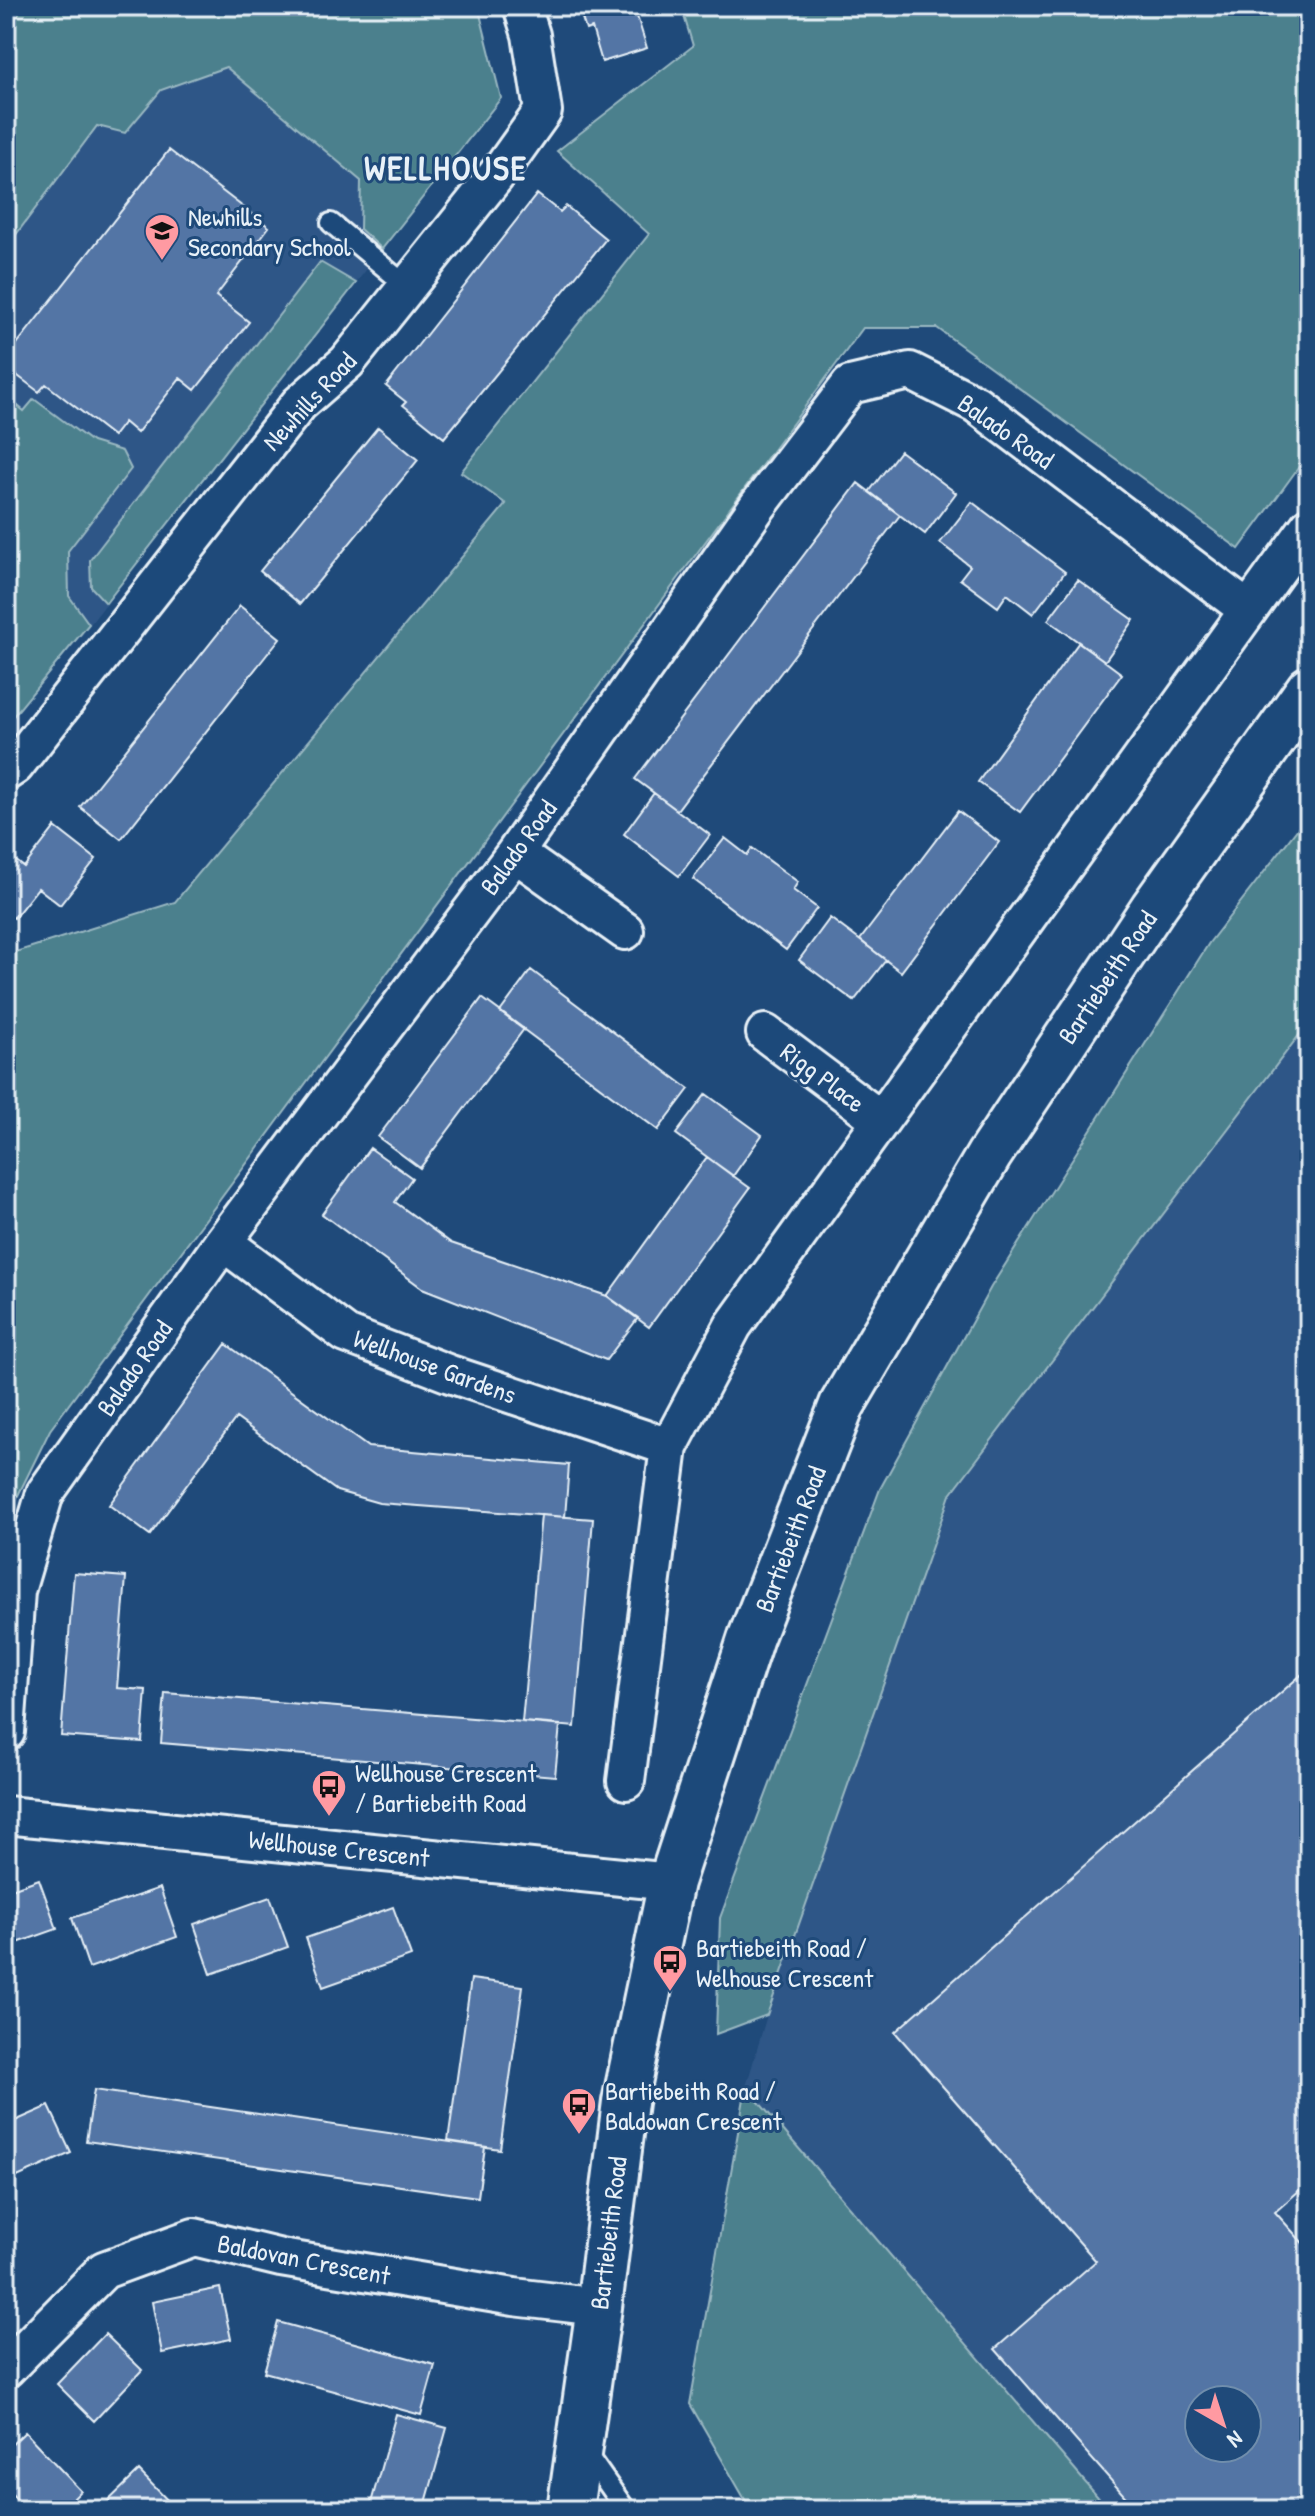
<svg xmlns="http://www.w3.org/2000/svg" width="1315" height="2516" viewBox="0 0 1315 2516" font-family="'Patrick Hand',sans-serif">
<rect width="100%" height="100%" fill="#1f4a7a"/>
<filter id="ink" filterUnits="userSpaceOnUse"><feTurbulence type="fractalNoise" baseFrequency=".0125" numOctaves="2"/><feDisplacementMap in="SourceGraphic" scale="16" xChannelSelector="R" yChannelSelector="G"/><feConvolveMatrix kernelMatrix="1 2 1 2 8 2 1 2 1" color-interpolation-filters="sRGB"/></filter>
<g filter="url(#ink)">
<path fill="#2f5787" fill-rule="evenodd" d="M 260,40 L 433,184 L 81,636 L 6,725 L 6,207 L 112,89 Z
M 1309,1022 L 1309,2510 L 1109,2510 L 746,2087 L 767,2015 L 950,1495 ZM 1199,2400 L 1247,2400 L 1247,2448 L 1199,2448 Z"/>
<path fill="#4c808d" stroke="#9ab8c2" stroke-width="2" d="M 6,6 L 478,6 L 501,98 L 382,249 L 360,229 L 361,181 L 226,67 L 161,90 L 125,133 L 97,126 L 6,248 Z
M 681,6 L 1309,6 L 1309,453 L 1239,549 L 937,328 L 863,328 L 50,1430 L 6,1520 L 6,955 L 175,902 L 506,504 L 461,472 L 649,234 L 557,151 L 693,46 Z
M 320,262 L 356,283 L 106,603 L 91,587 L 90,560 Z
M 6,396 L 24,411 L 34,399 L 92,442 L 122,451 L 131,469 L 68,551 L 69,596 L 89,624 L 6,725 Z
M 1309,814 L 1309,1022 L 950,1495 L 767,2015 L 716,2034 L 720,1918 L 880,1489 L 991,1287 L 1209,943 Z
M 746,2087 L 1109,2510 L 751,2510 L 690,2404 Z"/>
<path fill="#5375a5" stroke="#e8f1f8" stroke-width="2" fill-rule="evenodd" d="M 578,6 L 660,6 L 636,13 L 647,48 L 602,62 L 592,28 L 586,30 Z
M 169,150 L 269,227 L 216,296 L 249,322 L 195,390 L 180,378 L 137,433 L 124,422 L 113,436 L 46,384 L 39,392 L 6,367 L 6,358 Z
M 537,194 L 560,212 L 566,206 L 606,239 L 444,438 L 403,405 L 406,402 L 386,386 Z
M 378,427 L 418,460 L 300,604 L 260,571 Z
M 900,451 L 956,493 L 925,534 L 869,492 Z
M 858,483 L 900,515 L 677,810 L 635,779 Z
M 972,502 L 1065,572 L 1033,614 L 1007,594 L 998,607 L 960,579 L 970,566 L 940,543 Z
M 1078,580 L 1134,620 L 1105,661 L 1048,620 Z
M 240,606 L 280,638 L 121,839 L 80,807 Z
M 1079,642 L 1122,674 L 1020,812 L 978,782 Z
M 654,793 L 710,835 L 679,876 L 624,834 Z
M 958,811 L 999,842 L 901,972 L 860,940 Z
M 55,827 L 96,859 L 60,905 L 38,888 L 14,918 L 6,912 L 6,853 L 24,867 Z
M 725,838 L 747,855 L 752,848 L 798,882 L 793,890 L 817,908 L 786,950 L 693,879 Z
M 830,918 L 886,960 L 854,1001 L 799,960 Z
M 531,970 L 689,1089 L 658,1130 L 500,1012 Z
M 482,998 L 524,1029 L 420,1168 L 378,1137 Z
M 706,1094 L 762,1135 L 733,1176 L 676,1134 Z
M 370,1148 L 412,1178 L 395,1202 L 451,1243 L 607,1296 L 638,1318 L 606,1360 L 422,1288 L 322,1214 Z
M 707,1157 L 750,1188 L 649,1327 L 607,1296 Z
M 226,1344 L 368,1447 L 569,1465 L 565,1517 L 379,1503 L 337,1491 L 236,1418 L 150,1535 L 109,1505 Z
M 541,1515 L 593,1519 L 575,1727 L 522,1722 Z
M 74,1573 L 126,1577 L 117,1688 L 146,1690 L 142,1742 L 61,1736 Z
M 1309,1668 L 1309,2182 L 1275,2212 L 1309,2250 L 1309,2510 L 1137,2510 L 995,2349 L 1096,2261 L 895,2032 ZM 1199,2400 L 1247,2400 L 1247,2448 L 1199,2448 Z
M 165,1693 L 560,1725 L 555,1776 L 161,1743 Z
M 39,1879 L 57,1929 L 6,1947 L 6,1891 Z
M 160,1888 L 177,1937 L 89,1968 L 72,1918 Z
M 270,1897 L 288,1947 L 211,1974 L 194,1924 Z
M 393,1907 L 411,1956 L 323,1987 L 306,1938 Z
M 471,1979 L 523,1986 L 500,2149 L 448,2141 Z
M 94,2090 L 485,2147 L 478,2197 L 86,2141 Z
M 49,2106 L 71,2153 L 6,2182 L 6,2125 Z
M 220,2288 L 231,2339 L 162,2353 L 152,2302 Z
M 278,2322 L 435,2365 L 421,2415 L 264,2372 Z
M 105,2334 L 142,2370 L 94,2421 L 57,2384 Z
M 396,2414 L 447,2428 L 424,2510 L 369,2510 Z
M 25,2432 L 81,2491 L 62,2510 L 27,2510 L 6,2488 L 6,2450 Z
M 139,2471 L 177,2510 L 103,2510 L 101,2508 Z"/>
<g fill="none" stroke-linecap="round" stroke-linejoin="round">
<defs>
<path id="lane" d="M 331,223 L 408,287
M 584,2450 L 626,2510"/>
<path id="street" d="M 6,772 L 15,766 L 299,404 L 347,362 L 506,163 L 543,111 L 531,35 L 522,6
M 515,853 L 625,931
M 765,1033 L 881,1120
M 223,1242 L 346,1334 L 450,1374 L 669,1447
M 6,1732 L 16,1591 L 45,1493 L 223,1242 L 515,853 L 757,507 L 850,385 L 910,371 L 976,404 L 1248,610
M 626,1781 L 669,1447 L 733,1326 L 1309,526
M 6,1815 L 671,1882
M 6,2369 L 104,2270 L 194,2237 L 281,2258 L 514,2297 L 599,2307"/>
<path id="secondary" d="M 570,2510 L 599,2307 L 625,2102 L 671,1882 L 751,1637 L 842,1405 L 989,1155 L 1153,908 L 1309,689"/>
</defs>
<use href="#lane" stroke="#e8f1f8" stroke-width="24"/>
<use href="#street" stroke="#e8f1f8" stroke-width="42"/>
<use href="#secondary" stroke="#e8f1f8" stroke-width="50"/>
<use href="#lane" stroke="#1f4a7a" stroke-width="18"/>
<use href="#street" stroke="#1f4a7a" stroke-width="36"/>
<use href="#secondary" stroke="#1f4a7a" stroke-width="44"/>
</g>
</g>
<defs>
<symbol id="school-pin" viewBox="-11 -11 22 30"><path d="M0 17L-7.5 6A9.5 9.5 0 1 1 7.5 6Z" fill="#ff9aa2" stroke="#1f4a7a"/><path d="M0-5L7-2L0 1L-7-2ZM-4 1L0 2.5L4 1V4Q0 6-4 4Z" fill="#111"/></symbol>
<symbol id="bus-pin" viewBox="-11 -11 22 30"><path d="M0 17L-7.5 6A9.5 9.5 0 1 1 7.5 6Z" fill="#ff9aa2" stroke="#1f4a7a"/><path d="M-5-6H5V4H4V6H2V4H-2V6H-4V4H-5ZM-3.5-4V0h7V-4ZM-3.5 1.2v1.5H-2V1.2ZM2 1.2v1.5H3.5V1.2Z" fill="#111"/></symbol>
</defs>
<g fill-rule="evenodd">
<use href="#school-pin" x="142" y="211" width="40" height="54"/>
<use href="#bus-pin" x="309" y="1767" width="40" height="54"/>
<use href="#bus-pin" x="650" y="1942" width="40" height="54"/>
<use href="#bus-pin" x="559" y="2085" width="40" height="54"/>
</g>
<g text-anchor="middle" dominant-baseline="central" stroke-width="6" stroke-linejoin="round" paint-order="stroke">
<g font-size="26" fill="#e8f1f8" stroke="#1f4a7a" text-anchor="start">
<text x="188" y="216">Newhills<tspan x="188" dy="30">Secondary School</tspan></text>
<text x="355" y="1772">Wellhouse Crescent<tspan x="355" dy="30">/ Bartiebeith Road</tspan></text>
<text x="696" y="1947">Bartiebeith Road /<tspan x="696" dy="30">Welhouse Crescent</tspan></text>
<text x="605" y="2090">Bartiebeith Road /<tspan x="605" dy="30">Baldowan Crescent</tspan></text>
</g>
<g font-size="26" fill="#e8f1f8" stroke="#1f4a7a">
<text transform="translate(309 401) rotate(-47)">Newhills Road</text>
<text transform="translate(1006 431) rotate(35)">Balado Road</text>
<text transform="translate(518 847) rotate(-54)">Balado Road</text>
<text transform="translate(1107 977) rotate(-56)">Bartiebeith Road</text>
<text transform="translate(823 1077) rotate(37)">Rigg Place</text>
<text transform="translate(435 1366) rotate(20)">Wellhouse Gardens</text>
<text transform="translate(134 1368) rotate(-55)">Balado Road</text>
<text transform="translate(790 1539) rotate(-69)">Bartiebeith Road</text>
<text transform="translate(339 1848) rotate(6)">Wellhouse Crescent</text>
<text transform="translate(608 2233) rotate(-83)">Bartiebeith Road</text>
<text transform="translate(304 2259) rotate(11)">Baldovan Crescent</text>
</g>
<g font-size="34" font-weight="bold" letter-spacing="2" fill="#e8f1f8" stroke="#1f4a7a">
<text x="446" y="168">WELLHOUSE</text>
</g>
</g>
<rect width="1315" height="2516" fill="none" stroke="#1f4a7a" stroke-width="32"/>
<rect x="16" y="16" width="1283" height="2484" fill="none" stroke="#e8f1f8" stroke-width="3" filter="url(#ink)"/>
<g transform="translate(1223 2424) rotate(141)"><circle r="38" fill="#1f4a7a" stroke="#6f8dac" stroke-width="2"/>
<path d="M0-6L14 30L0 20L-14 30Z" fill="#ff9aa2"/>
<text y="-12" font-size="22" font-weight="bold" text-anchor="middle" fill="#e8f1f8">N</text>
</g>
</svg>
